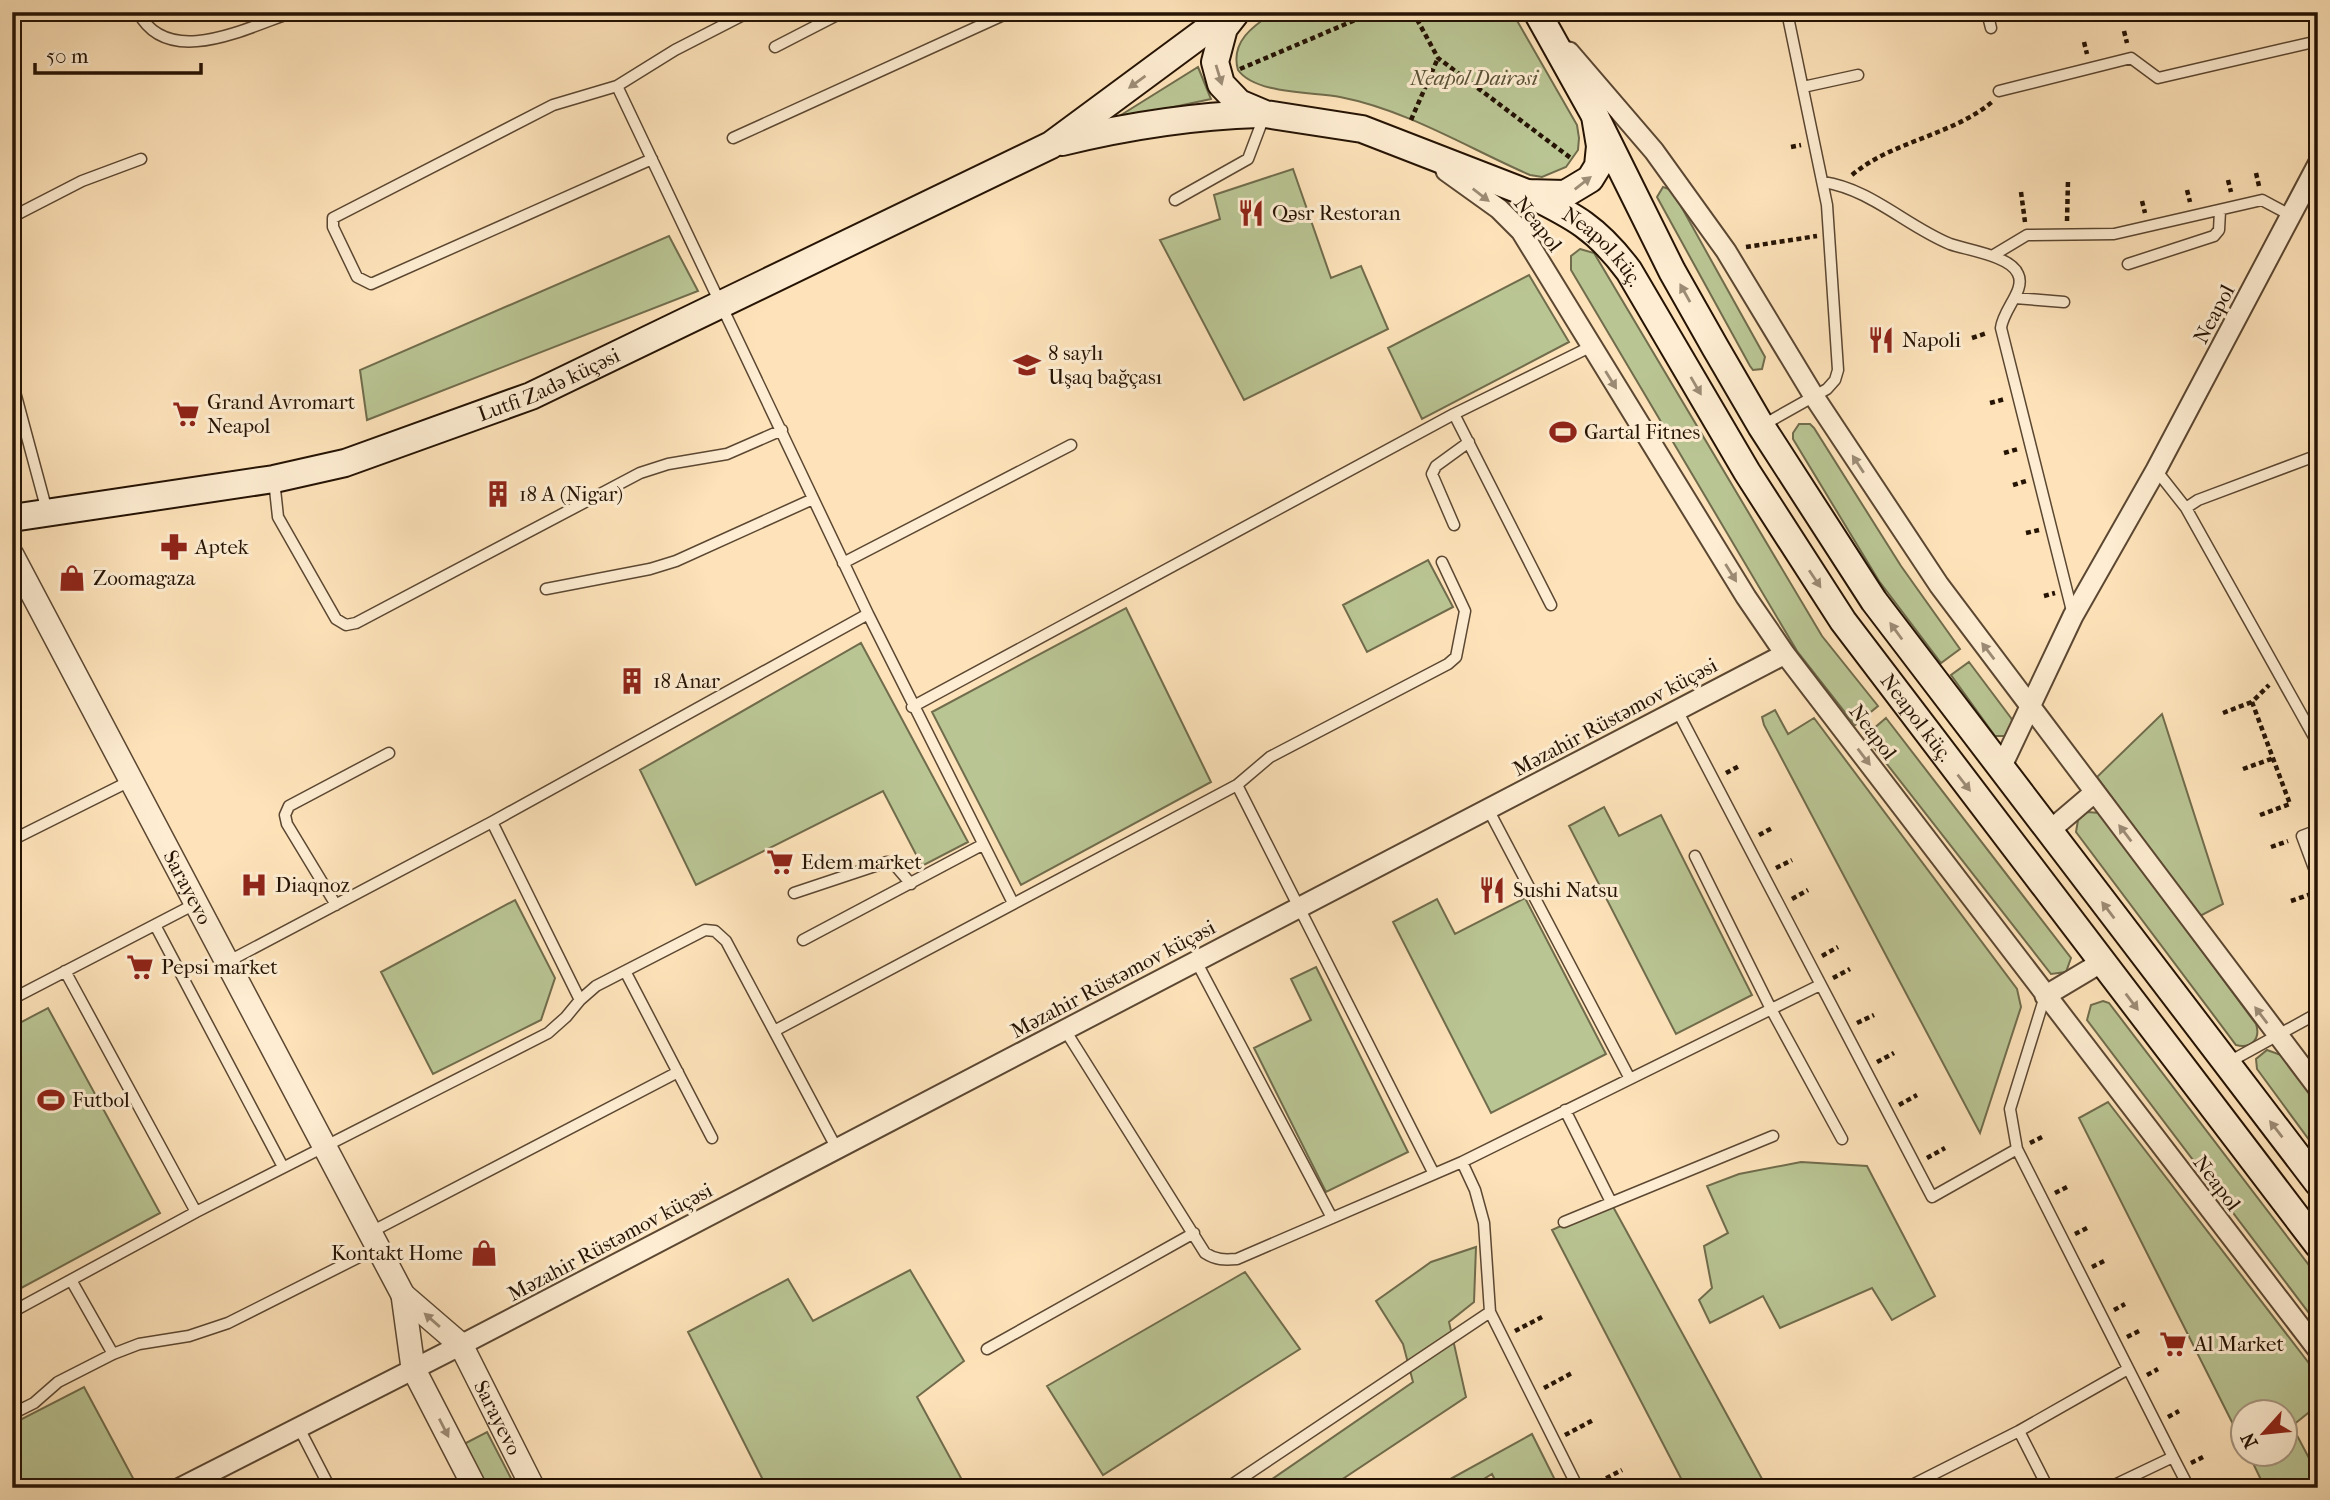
<svg xmlns="http://www.w3.org/2000/svg" width="2330" height="1500" viewBox="0 0 2330 1500" font-family="'IM FELL French Canon',serif">
<rect width="100%" height="100%" fill="#fee3ba"/>
<filter id="stains"><feTurbulence type="fractalNoise" baseFrequency=".00286" numOctaves="4"/><feColorMatrix values="0 0 0 0 .2 0 0 0 0 .09 0 0 0 0 .02 0 0 0 .5 -.17"/></filter>
<radialGradient id="worn" r=".72"><stop offset=".6" stop-color="#630" stop-opacity="0"/><stop offset="1" stop-color="#630" stop-opacity=".3"/></radialGradient>
<path fill="#bac594" stroke="#706c4c" stroke-width="2" d="M 1274,12 L 1512,12 L 1577,125 L 1579,138 L 1578,150 L 1566,167 L 1542,177 L 1530,175 C 1468,148 1407,110 1340,97 C 1312,92 1255,94 1238,70 C 1230,42 1253,26 1274,12 Z
M 1198,67 L 1211,99 L 1113,120 Z
M 1293,169 L 1331,278 L 1361,266 L 1388,329 L 1244,400 L 1160,240 L 1220,219 L 1214,195 Z
M 1663,187 L 1672,190 L 1765,357 L 1762,369 L 1753,370 L 1750,366 L 1657,197 Z
M 669,236 L 698,291 L 367,420 L 360,370 Z
M 1580,249 L 1594,253 L 1822,636 L 1878,706 L 1855,725 L 1797,651 L 1571,270 L 1571,256 Z
M 1529,275 L 1569,342 L 1422,419 L 1388,348 Z
M 1799,424 L 1810,424 L 1814,428 L 1901,566 L 1960,649 L 1941,663 L 1879,581 L 1793,439 L 1793,433 Z
M 1428,560 L 1453,607 L 1367,652 L 1343,605 Z
M 1126,608 L 1211,782 L 1021,885 L 932,712 Z
M 861,643 L 968,842 L 922,866 L 883,791 L 696,885 L 640,770 Z
M 1969,662 L 2011,718 L 2013,723 L 2006,736 L 1995,736 L 1951,675 Z
M 1775,710 L 1788,734 L 1814,718 L 2017,989 L 2021,1007 L 1980,1133 L 1764,725 L 1762,717 Z
M 2162,714 L 2223,904 L 2200,916 L 2097,777 Z
M 1886,718 L 2071,958 L 2066,972 L 2051,974 L 1865,736 Z
M 1604,807 L 1619,836 L 1661,815 L 1752,995 L 1676,1034 L 1569,826 Z
M 2087,812 L 2100,813 L 2256,1024 C 2261,1039 2251,1049 2236,1045 L 2076,832 L 2078,820 Z
M 1525,898 L 1606,1054 L 1491,1113 L 1393,922 L 1437,899 L 1455,934 Z
M 515,900 L 555,978 L 541,1020 L 433,1074 L 381,972 Z
M 1316,967 L 1408,1152 L 1326,1192 L 1254,1048 L 1311,1020 L 1291,979 Z
M 2103,1001 L 2109,1003 L 2318,1277 L 2318,1325 L 2087,1020 L 2091,1005 Z
M 48,1008 L 160,1213 L 12,1293 L 12,1027 Z
M 2267,1050 L 2281,1055 L 2318,1105 L 2318,1152 L 2257,1069 L 2256,1059 Z
M 2108,1102 L 2318,1375 L 2318,1405 L 2292,1426 L 2318,1475 L 2303,1488 L 2265,1488 L 2249,1455 L 2284,1454 L 2284,1412 L 2242,1412 L 2242,1442 L 2079,1118 Z
M 1801,1162 L 1867,1166 L 1935,1296 L 1892,1320 L 1872,1288 L 1780,1328 L 1763,1296 L 1710,1323 L 1699,1300 L 1712,1288 L 1704,1246 L 1728,1233 L 1707,1186 L 1739,1174 Z
M 1611,1203 L 1767,1488 L 1686,1488 L 1552,1230 Z
M 1476,1247 L 1474,1302 L 1449,1322 L 1466,1397 L 1329,1488 L 1259,1488 L 1413,1382 L 1403,1344 L 1376,1301 L 1431,1262 Z
M 910,1270 L 964,1361 L 917,1397 L 961,1478 L 943,1488 L 767,1488 L 688,1332 L 788,1279 L 813,1321 Z
M 1245,1272 L 1300,1349 L 1103,1475 L 1047,1386 Z
M 84,1387 L 134,1480 L 118,1488 L 12,1488 L 12,1424 Z
M 487,1432 L 516,1488 L 487,1488 L 464,1444 Z
M 1532,1434 L 1559,1488 L 1499,1488 L 1492,1474 L 1469,1488 L 1434,1488 Z"/>
<g fill="none" stroke-linecap="round" stroke-linejoin="round">
<defs>
<path id="service" d="M 138,12 C 168,70 248,27 293,12
M 1987,12 L 1991,28
M 775,47 L 843,12
M 617,86 L 553,105 L 333,218 L 333,227 L 357,277 L 371,284 L 652,159
M 1803,87 L 1858,75
M 1999,91 L 2131,58 L 2158,78 L 2318,41
M 733,138 L 1010,12
M 1823,182 C 1871,189 1906,226 1950,244 C 1967,250 2011,256 2018,274 C 2026,290 2003,309 2001,328 L 2073,615
M 1175,200 L 1248,159 L 1265,114
M 12,217 L 82,181 L 141,159
M 1992,256 L 2027,235 L 2114,234 L 2262,200 L 2292,216
M 2128,264 L 2214,236 L 2219,230 L 2220,211
M 2015,298 L 2064,302
M 12,381 L 47,511
M 1763,425 L 1827,389 L 1835,380 L 1838,370 L 1827,205 L 1787,12
M 2156,470 L 2186,508 L 2318,744
M 274,480 L 278,517 L 336,619 L 346,625 L 356,623 L 640,473 L 668,464 L 727,454 L 782,430
M 2186,508 L 2198,500 L 2318,455
M 1454,525 L 1432,474 L 1436,466 L 1469,442
M 843,563 L 1071,445
M 546,589 L 650,569 L 676,561 L 813,499
M 1551,605 L 1454,414 L 1590,347
M 868,614 L 1013,903
M 912,707 L 1454,414
M 1677,710 L 1932,1197 L 2017,1149 L 2173,1457
M 1237,785 L 1270,757 L 1448,664 L 1456,657 L 1465,611 L 1442,562
M 1488,809 L 1629,1077
M 2318,830 L 2302,836 L 2318,879
M 12,840 L 132,780
M 1695,856 L 1771,1009 L 1842,1139
M 794,893 L 887,862 L 894,864 L 911,884
M 336,905 L 287,824 L 285,815 L 289,806 L 389,753
M 155,925 L 283,1167
M 803,940 L 982,845
M 229,961 L 492,822 L 868,614 L 617,86 L 675,50 L 749,12
M 1196,961 L 1332,1218
M 65,971 L 196,1212
M 625,971 L 712,1138
M 12,999 L 195,904
M 580,1000 L 596,986 L 705,930 L 715,931 L 726,941 L 837,1149
M 776,1030 L 1237,785 L 1434,1174
M 1065,1030 L 1205,1253 C 1216,1260 1224,1260 1237,1259 L 1462,1162 L 1820,985
M 2229,1062 L 2318,1013
M 1565,1110 L 1611,1202
M 2017,1149 L 2010,1109 L 2045,996
M 1462,1162 L 1475,1190 L 1484,1223 L 1490,1312 L 1578,1488
M 1564,1222 L 1773,1136
M 371,1232 L 678,1072
M 71,1280 L 113,1354
M 12,1312 L 196,1212 L 548,1033 L 566,1017 L 580,1000 L 492,822
M 987,1349 L 1194,1233
M 12,1414 L 34,1403 L 58,1382 L 113,1354 L 139,1344 L 189,1336 L 228,1323 L 377,1248
M 299,1428 L 330,1488
M 2019,1431 L 2128,1369
M 1914,1484 L 2019,1431 L 2048,1488
M 1227,1488 L 1490,1312
M 2108,1488 L 2173,1457 L 2189,1488"/>
<path id="minor" d="M 1569,52 L 1654,151 L 1726,251 L 1815,398 L 1939,585 L 2318,1088
M 1446,171 L 1499,209 L 1521,231 L 1746,597 L 1785,654 L 2318,1350
M 2000,770 L 2073,616 L 2156,470 L 2318,164
M 2048,832 L 2095,792
M 2045,996 L 2102,962
M 180,1488 L 461,1345 L 1785,654"/>
<g id="tertiary">
<path id="s1" d="M 12,555 L 403,1295 L 413,1368 L 475,1488"/>
<path id="s2" d="M 403,1295 L 461,1345 L 533,1488"/>
</g>
<g id="secondary">
<path d="M 1235,14 L 1224,28 L 1215,62 L 1221,84 L 1239,103 L 1265,114 L 1362,129 L 1527,193 L 1565,194 L 1590,179 L 1598,166 L 1600,146 L 1595,116 L 1537,12"/>
<path d="M 1595,116 L 1672,271 L 1715,347 L 1761,426 L 1874,601 L 2318,1183"/>
<path d="M 1062,142 C 1128,126 1191,116 1259,114"/>
<path id="s3" d="M 1527,193 C 1574,216 1597,228 1629,271 L 1747,472 L 1843,621 L 2318,1245"/>
<path id="s4" d="M 12,518 L 274,479 L 345,463 L 531,396 L 1051,145 L 1231,12"/>
</g>
</defs>
<use href="#service" stroke="#5b4732" stroke-width="13"/>
<use href="#minor" stroke="#5b4732" stroke-width="23"/>
<use href="#tertiary" stroke="#5b4732" stroke-width="26"/>
<use href="#secondary" stroke="#251304" stroke-width="30"/>
<path stroke="#251304" stroke-width="4.5" stroke-dasharray="5 3.5" stroke-linecap="butt" d="M 1413,12 L 1438,58 L 1572,159
M 2124,31 L 2127,43
M 2084,42 L 2087,54
M 1240,69 L 1374,12
M 1411,120 L 1438,58
M 1791,147 L 1801,145
M 2256,173 L 2259,186
M 1852,175 C 1892,141 1951,136 1992,102
M 2228,180 L 2231,192
M 2187,190 L 2190,202
M 2021,192 L 2025,222
M 2142,201 L 2145,213
M 2067,221 L 2068,180
M 1746,247 L 1817,236
M 1972,338 L 1987,333
M 1990,403 L 2005,399
M 2004,453 L 2018,449
M 2013,485 L 2026,481
M 2026,533 L 2039,530
M 2044,596 L 2055,593
M 2223,713 L 2252,702
M 2243,769 L 2274,758
M 1726,773 L 1741,765
M 2260,815 L 2290,804 L 2252,702 L 2269,685
M 1759,835 L 1774,827
M 2271,847 L 2288,841
M 1776,868 L 1792,860
M 1792,899 L 1808,890
M 2291,901 L 2314,893
M 1822,956 L 1838,947
M 2311,957 L 2318,954
M 1833,978 L 1850,969
M 1857,1023 L 1874,1015
M 1877,1062 L 1894,1053
M 1899,1105 L 1917,1095
M 2030,1143 L 2042,1137
M 1927,1158 L 1945,1148
M 2055,1193 L 2067,1187
M 2075,1234 L 2087,1228
M 2092,1267 L 2104,1261
M 2114,1310 L 2125,1304
M 1515,1331 L 1542,1317
M 2127,1337 L 2139,1331
M 2147,1375 L 2158,1369
M 1544,1388 L 1572,1373
M 2168,1417 L 2179,1411
M 1565,1435 L 1595,1419
M 2191,1463 L 2203,1457
M 1591,1486 L 1622,1470"/>
<use href="#service" stroke="#feedd2" stroke-width="10"/>
<use href="#minor" stroke="#feedd2" stroke-width="19"/>
<use href="#tertiary" stroke="#feedd2" stroke-width="23"/>
<use href="#secondary" stroke="#feedd2" stroke-width="26"/>
</g>
<defs><path id="oneway-solid" d="M-6-.8H1V-3.2L6.5 0L1 3.2V.8H-6Z" transform="scale(1.75)"/></defs>
<g fill="#9c8b75">
<use href="#oneway-solid" transform="translate(1219 75) rotate(73)"/>
<use href="#oneway-solid" transform="translate(1137 82) rotate(144)"/>
<use href="#oneway-solid" transform="translate(1583 183) rotate(-38)"/>
<use href="#oneway-solid" transform="translate(1481 195) rotate(38)"/>
<use href="#oneway-solid" transform="translate(1685 293) rotate(-119)"/>
<use href="#oneway-solid" transform="translate(1611 380) rotate(58)"/>
<use href="#oneway-solid" transform="translate(1696 386) rotate(60)"/>
<use href="#oneway-solid" transform="translate(1858 464) rotate(-123)"/>
<use href="#oneway-solid" transform="translate(1731 573) rotate(58)"/>
<use href="#oneway-solid" transform="translate(1815 579) rotate(56)"/>
<use href="#oneway-solid" transform="translate(1896 631) rotate(-126)"/>
<use href="#oneway-solid" transform="translate(1988 651) rotate(-127)"/>
<use href="#oneway-solid" transform="translate(1864 757) rotate(53)"/>
<use href="#oneway-solid" transform="translate(1964 783) rotate(52)"/>
<use href="#oneway-solid" transform="translate(2125 833) rotate(-127)"/>
<use href="#oneway-solid" transform="translate(2108 910) rotate(-127)"/>
<use href="#oneway-solid" transform="translate(2132 1002) rotate(53)"/>
<use href="#oneway-solid" transform="translate(2261 1015) rotate(-127)"/>
<use href="#oneway-solid" transform="translate(2276 1129) rotate(-128)"/>
<use href="#oneway-solid" transform="translate(432 1320) rotate(-139)"/>
<use href="#oneway-solid" transform="translate(444 1428) rotate(63)"/>
</g>
<defs>
<symbol id="restaurant-bare" viewBox="-9 -9 18 18"><path d="M-5-6h1v4h1v-4h1v4h1v-4h1v5L-1.5 .5V6h-2V.5L-5-1ZM5-6V6H3V1.5H1.5Q1.5-4 5-6Z" fill="#8f2418" stroke="#feedd2" stroke-width="2.5" paint-order="stroke"/></symbol>
<symbol id="school-bare" viewBox="-9 -9 18 18"><path d="M0-5L7-2L0 1L-7-2ZM-4 1L0 2.5L4 1V4Q0 6-4 4Z" fill="#8f2418" stroke="#feedd2" stroke-width="2.5" paint-order="stroke"/></symbol>
<symbol id="supermarket-bare" viewBox="-9 -9 18 18"><path d="M-6-5.5h2.5l.6 2H6L4.5 2H-2.5L-4.4-4H-6ZM-1.5 3.2a1.3 1.3 0 1 0 .1 0ZM3 3.2a1.3 1.3 0 1 0 .1 0Z" fill="#8f2418" stroke="#feedd2" stroke-width="2.5" paint-order="stroke"/></symbol>
<symbol id="stadium-bare" viewBox="-9 -9 18 18"><path d="M0-5a6.5 5 0 1 0 0 10a6.5 5 0 1 0 0-10ZM-3.5-1.8h7v3.6h-7Z" fill="#8f2418" stroke="#feedd2" stroke-width="2.5" paint-order="stroke"/></symbol>
<symbol id="building-bare" viewBox="-9 -9 18 18"><path d="M-4-6H4V6H1V3H-1V6H-4ZM-2.5-4.3h1.7v1.8h-1.7ZM.8-4.3h1.7v1.8H.8ZM-2.5-1h1.7V.8h-1.7ZM.8-1h1.7V.8H.8Z" fill="#8f2418" stroke="#feedd2" stroke-width="2.5" paint-order="stroke"/></symbol>
<symbol id="pharmacy-bare" viewBox="-9 -9 18 18"><path d="M-2-6h4v4h4v4h-4v4h-4v-4h-4v-4h4Z" fill="#8f2418" stroke="#feedd2" stroke-width="2.5" paint-order="stroke"/></symbol>
<symbol id="shop-bare" viewBox="-9 -9 18 18"><path d="M-5-2.5h2.3a2.7 3.5 0 0 1 5.4 0H5L5.5 6h-11ZM-1.5-2.5h3a1.5 2.3 0 0 0-3 0Z" fill="#8f2418" stroke="#feedd2" stroke-width="2.5" paint-order="stroke"/></symbol>
<symbol id="hospital-bare" viewBox="-9 -9 18 18"><path d="M-5-5h3v3.5h4V-5h3V5h-3V1.5h-4V5h-3Z" fill="#8f2418" stroke="#feedd2" stroke-width="2.5" paint-order="stroke"/></symbol>
</defs>
<g fill-rule="evenodd">
<use href="#restaurant-bare" x="1232" y="194" width="38" height="38"/>
<use href="#restaurant-bare" x="1862" y="321" width="38" height="38"/>
<use href="#school-bare" x="1008" y="346" width="38" height="38"/>
<use href="#supermarket-bare" x="167" y="395" width="38" height="38"/>
<use href="#stadium-bare" x="1544" y="413" width="38" height="38"/>
<use href="#building-bare" x="479" y="475" width="38" height="38"/>
<use href="#pharmacy-bare" x="155" y="528" width="38" height="38"/>
<use href="#shop-bare" x="53" y="559" width="38" height="38"/>
<use href="#building-bare" x="613" y="662" width="38" height="38"/>
<use href="#supermarket-bare" x="761" y="843" width="38" height="38"/>
<use href="#hospital-bare" x="235" y="866" width="38" height="38"/>
<use href="#restaurant-bare" x="1473" y="871" width="38" height="38"/>
<use href="#supermarket-bare" x="121" y="948" width="38" height="38"/>
<use href="#stadium-bare" x="32" y="1081" width="38" height="38"/>
<use href="#shop-bare" x="465" y="1234" width="38" height="38"/>
<use href="#supermarket-bare" x="2154" y="1325" width="38" height="38"/>
</g>
<g text-anchor="middle" dominant-baseline="central" stroke-width="6" stroke-linejoin="round" paint-order="stroke">
<g font-size="21" font-style="italic" fill="#595136" stroke="#feedd2">
<text x="1474" y="78">Neapol Dairəsi</text>
</g>
<g font-size="21" fill="#251304" stroke="#feedd2" text-anchor="start">
<text x="1272" y="213">Qəsr Restoran</text>
<text x="1902" y="340">Napoli</text>
<text x="1048" y="353">8 saylı<tspan x="1048" dy="24">Uşaq bağçası</tspan></text>
<text x="207" y="402">Grand Avromart<tspan x="207" dy="24">Neapol</tspan></text>
<text x="1584" y="432">Gartal Fitnes</text>
<text x="519" y="494">18 A (Nigar)</text>
<text x="195" y="547">Aptek</text>
<text x="93" y="578">Zoomagaza</text>
<text x="653" y="681">18 Anar</text>
<text x="801" y="862">Edem market</text>
<text x="275" y="885">Diaqnoz</text>
<text x="1513" y="890">Sushi Natsu</text>
<text x="161" y="967">Pepsi market</text>
<text x="72" y="1100">Futbol</text>
<text x="463" y="1253" text-anchor="end">Kontakt Home</text>
<text x="2194" y="1344">Al Market</text>
</g>
<g font-size="21" fill="#251304" stroke="#feedd2">
<text transform="translate(1538 224) rotate(52)">Neapol</text>
<text stroke="none"><textPath href="#s3" startOffset="94">Neapol küç.</textPath></text>
<text transform="translate(2214 314) rotate(-62)">Neapol</text>
<text stroke="none"><textPath href="#s4" startOffset="556">Lutfi Zadə küçəsi</textPath></text>
<text transform="translate(1615 717) rotate(-28)">Məzahir Rüstəmov küçəsi</text>
<text stroke="none"><textPath href="#s3" startOffset="662">Neapol küç.</textPath></text>
<text transform="translate(1873 732) rotate(53)">Neapol</text>
<text stroke="none"><textPath href="#s1" startOffset="376">Sarayevo</textPath></text>
<text transform="translate(1113 979) rotate(-28)">Məzahir Rüstəmov küçəsi</text>
<text transform="translate(2217 1183) rotate(53)">Neapol</text>
<text transform="translate(610 1242) rotate(-28)">Məzahir Rüstəmov küçəsi</text>
<text stroke="none"><textPath href="#s2" startOffset="158">Sarayevo</textPath></text>
</g>
</g>
<rect width="2330" height="1500" fill="none" stroke="#fee3ba" stroke-width="42"/>
<rect x="14" y="14" width="2302" height="1472" fill="none" stroke="#251304" stroke-width="3.5"/>
<rect x="21" y="21" width="2288" height="1458" fill="none" stroke="#251304" stroke-width="2"/>
<g transform="translate(2264 1433) rotate(243)"><circle r="33" fill="#feedd2" stroke="#a79680" stroke-width="2"/>
<path d="M0-5L12 26L0 18L-12 26Z" fill="#8f2418"/>
<text y="-10" font-size="19" font-weight="bold" text-anchor="middle" fill="#251304">N</text>
</g>
<path d="M35 63v10h166v-10" fill="none" stroke="#251304" stroke-width="3.5"/>
<text x="46" y="63" font-size="21" fill="#251304" stroke="#feedd2" stroke-width="5" paint-order="stroke">50 m</text>
<rect width="100%" height="100%" filter="url(#stains)"/>
<rect width="100%" height="100%" fill="url(#worn)"/>
</svg>
